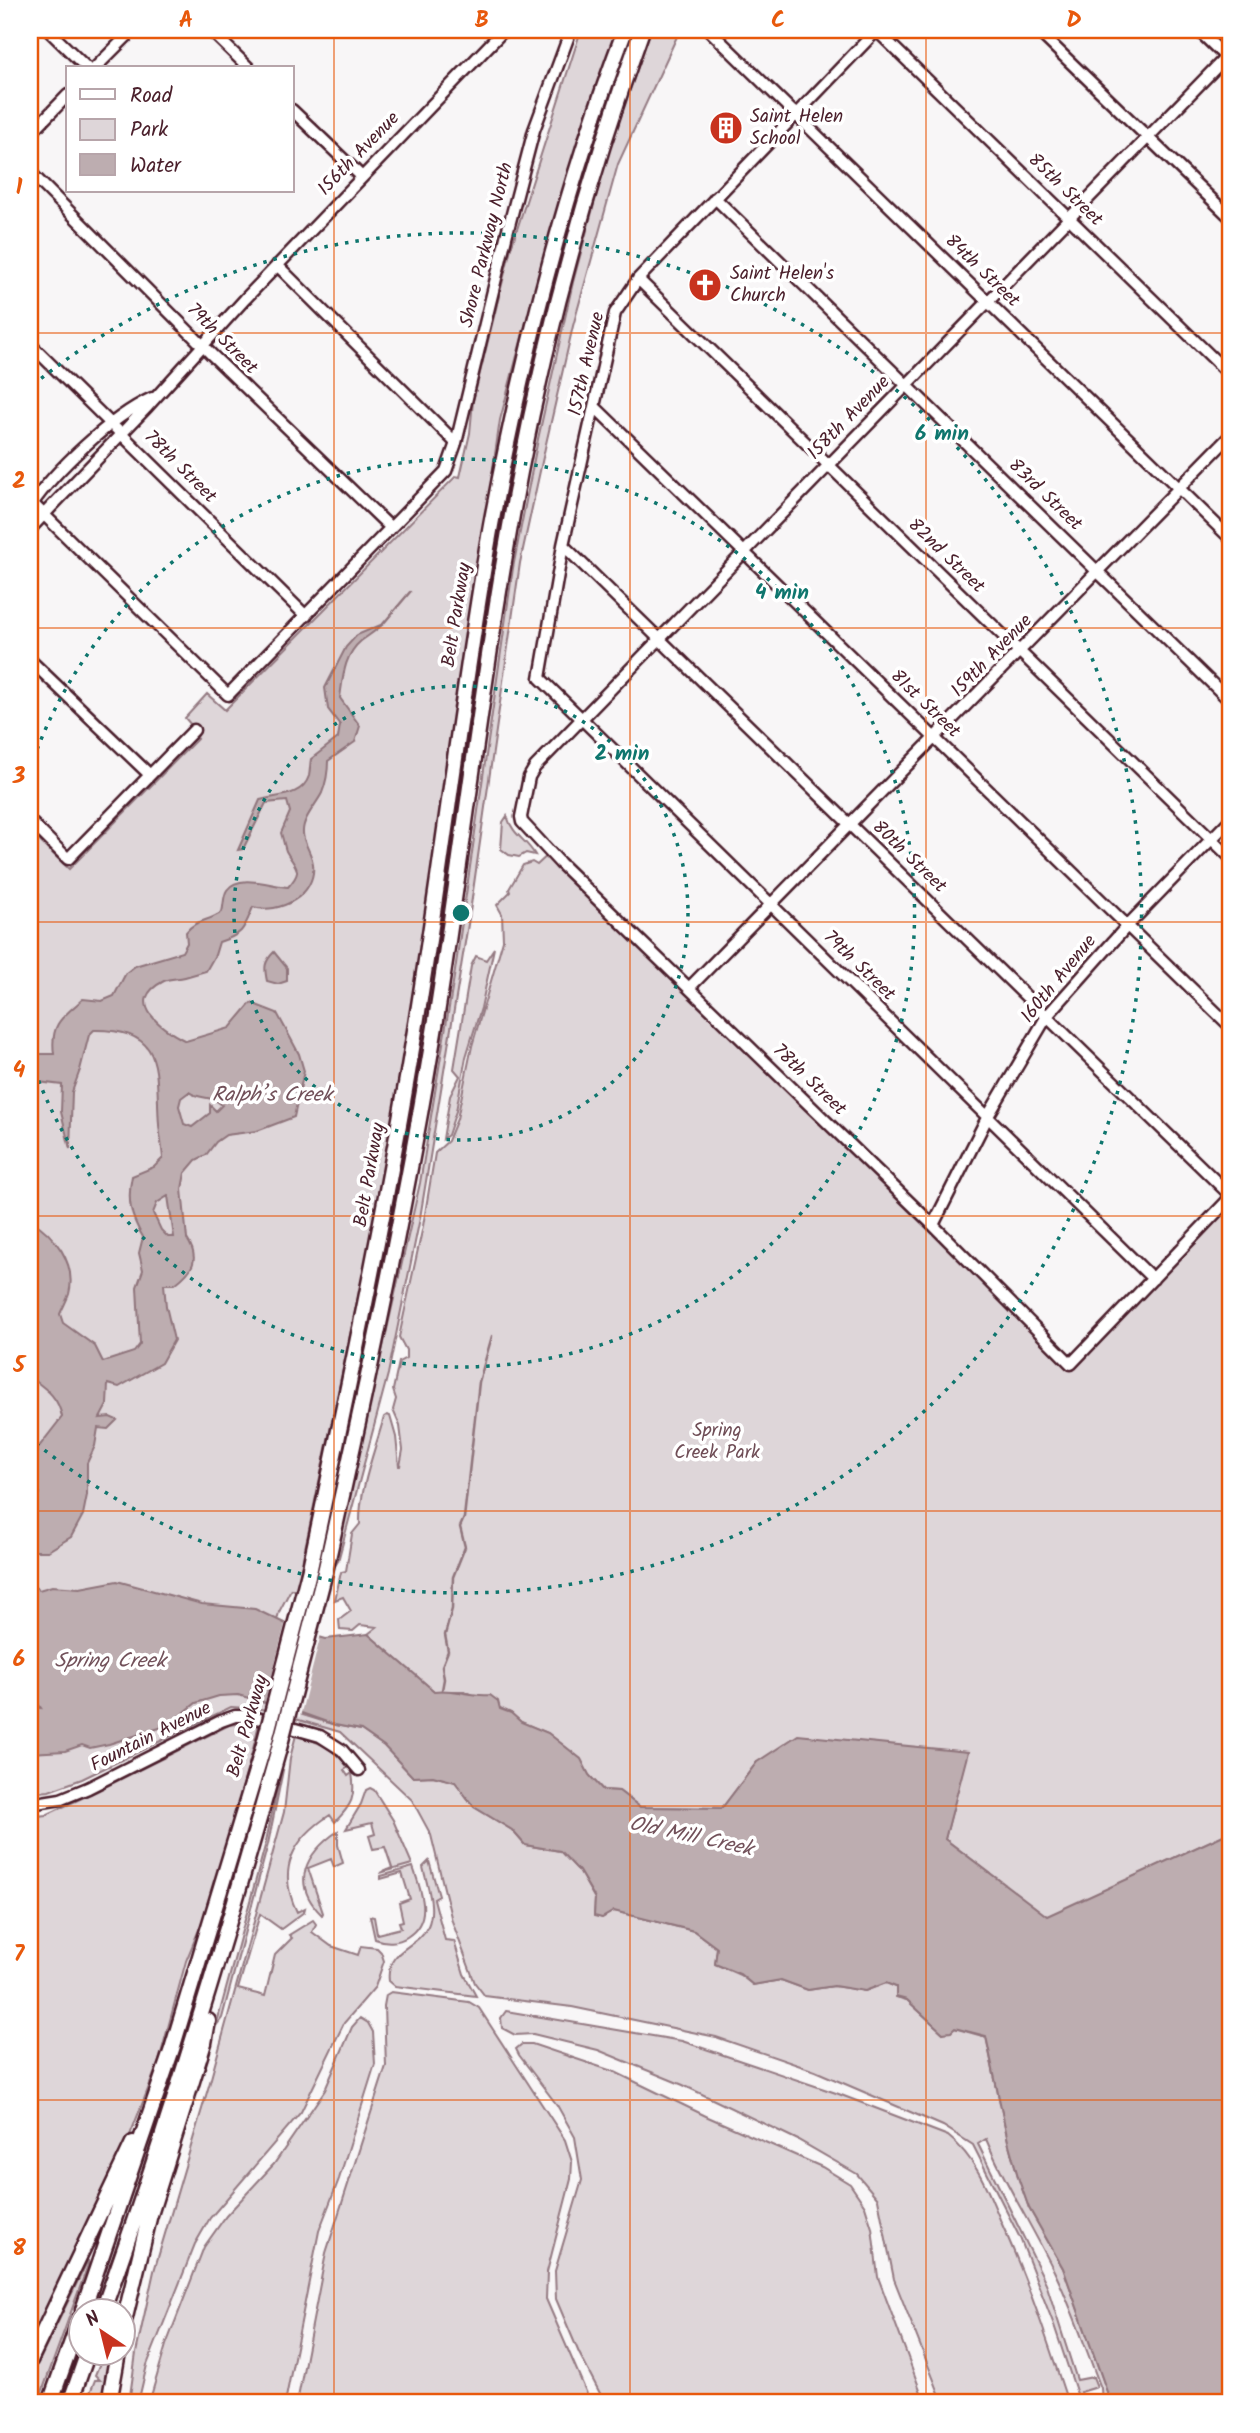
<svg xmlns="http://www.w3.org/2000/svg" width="1260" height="2433" viewBox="0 0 1260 2433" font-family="Kalam,sans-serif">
<rect width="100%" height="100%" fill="#f8f6f7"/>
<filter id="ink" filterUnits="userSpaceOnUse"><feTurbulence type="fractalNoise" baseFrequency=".0143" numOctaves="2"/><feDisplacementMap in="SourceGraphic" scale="14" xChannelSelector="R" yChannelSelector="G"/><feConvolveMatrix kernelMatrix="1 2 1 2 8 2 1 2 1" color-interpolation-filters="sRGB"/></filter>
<g filter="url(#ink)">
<path fill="#ded6d9" stroke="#947a82" stroke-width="2" d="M 581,30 L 616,30 L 573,158 L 526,322 L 500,420 L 491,482 L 500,484 L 417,1018 L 300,1572 L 300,1591 L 291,1589 L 279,1612 L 258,1701 L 335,1725 L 361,1730 L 384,1746 L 413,1777 L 433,1776 L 456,1782 L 474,1807 L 512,1830 L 525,1845 L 560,1851 L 579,1871 L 595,1899 L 594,1915 L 602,1918 L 614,1911 L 694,1931 L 717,1948 L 715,1964 L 740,1975 L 753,1985 L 781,1980 L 808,1990 L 834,1986 L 865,1991 L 886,1983 L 896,1987 L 897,1997 L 907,2000 L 943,2033 L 954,2028 L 986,2037 L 1008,2141 L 1019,2180 L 1029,2208 L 1063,2268 L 1111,2403 L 1102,2403 L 1101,2388 C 1086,2350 1073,2310 1055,2273 C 1033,2227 1006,2186 986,2139 L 978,2144 L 1046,2283 L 1077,2380 L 1093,2377 L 1097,2387 L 1081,2392 L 1084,2403 L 1080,2403 L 1054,2325 L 1020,2238 L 973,2145 L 943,2126 L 815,2071 L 716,2037 L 572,2007 L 485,1996 L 475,1983 L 452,1921 L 431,1835 L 412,1800 L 340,1732 L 261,1709 L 231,1707 L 82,1779 L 49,1791 L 30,1793 L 30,832 L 69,869 L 197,739 L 198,733 L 185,718 L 207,694 L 225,710 L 456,476 L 460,477 L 470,433 L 473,401 L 511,248 Z
M 651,30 L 680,30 L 618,164 L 573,326 L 545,448 L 520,563 L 470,912 L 420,1218 L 388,1374 L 338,1561 L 333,1569 L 420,1183 L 455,971 L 513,568 L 538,439 L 573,282 L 609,149 Z
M 507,816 C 513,836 526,839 535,855 L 526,853 L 519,857 L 509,855 L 501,849 L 503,822 Z
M 550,853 L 1070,1364 L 1230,1198 L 1230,1832 L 1047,1917 L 945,1839 L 967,1753 L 757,1762 L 722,1808 L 640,1807 L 619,1791 L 603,1790 L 589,1775 L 580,1759 L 548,1733 L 521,1722 L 511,1713 L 465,1691 L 434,1691 L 368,1634 L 377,1627 L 360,1625 L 353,1631 L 340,1630 L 339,1620 L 351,1611 L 343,1597 L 335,1600 L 341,1572 L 346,1571 L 352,1534 L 360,1524 C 359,1489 375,1451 384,1417 L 387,1415 L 390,1416 L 396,1437 L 399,1466 L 400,1466 L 403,1450 L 400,1426 L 393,1410 L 396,1399 L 393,1390 L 399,1362 L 406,1358 L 406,1350 L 399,1337 L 423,1226 L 435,1153 L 448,1141 L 457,1119 L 472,1046 L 503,940 L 502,914 L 497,905 L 510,892 L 509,889 L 523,865 L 532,862 L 537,865 Z
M 494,948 L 481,1008 L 466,1057 L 456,1111 L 448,1135 L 443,1139 L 450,1096 L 460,1076 L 454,1069 L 471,966 L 476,956 L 486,960 Z
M 249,1722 L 259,1724 L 253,1749 L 212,1898 L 186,1961 L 159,2061 L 119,2163 L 30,2349 L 30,1817 L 46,1815 L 99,1790 L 229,1725 Z
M 296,1735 C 322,1743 330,1747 349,1767 L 344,1770 L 348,1776 L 352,1773 C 356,1797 352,1805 335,1822 L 330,1815 C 293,1839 276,1869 297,1912 L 305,1908 L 304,1912 L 281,1929 L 260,1914 L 238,1989 L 265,1996 L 275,1955 L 292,1938 L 289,1935 L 313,1920 L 316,1924 L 312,1932 L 331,1946 L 358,1955 L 361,1946 L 377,1948 L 381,1952 L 384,1961 L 375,1987 L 344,2023 L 301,2112 L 210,2218 L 195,2244 L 147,2365 L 138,2403 L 129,2403 L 136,2353 L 154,2271 L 210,2082 L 284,1812 L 290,1758 Z
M 281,1770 L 283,1770 L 268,1844 L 222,2018 L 216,2026 L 265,1846 Z
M 370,1788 L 374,1790 L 393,1820 L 412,1864 L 380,1873 L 392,1868 L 385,1847 L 373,1849 L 369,1836 L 375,1834 L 372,1823 L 346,1829 L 361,1804 L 366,1790 Z
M 338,1831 L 338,1845 L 343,1863 L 334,1867 L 331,1859 L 308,1868 L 323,1913 L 322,1915 C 289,1883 306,1853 338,1831 Z
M 429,1861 L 439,1896 L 434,1899 L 445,1940 L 454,1941 L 464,1974 L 476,1996 L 395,1986 L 389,1981 C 385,1949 418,1948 428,1926 C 436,1908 427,1885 423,1867 Z
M 413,1867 C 421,1891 434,1920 407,1937 C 398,1943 385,1943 375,1939 L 370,1916 L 374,1917 L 377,1934 L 401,1928 L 399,1922 L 403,1921 L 399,1903 L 410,1899 L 402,1873 L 381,1879 L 381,1876 Z
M 391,1992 L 469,2002 L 479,2008 L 565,2140 L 572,2162 L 571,2179 L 547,2272 L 546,2299 L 591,2403 L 297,2403 L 326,2253 L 386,2066 L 384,2006 L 386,1995 Z
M 506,2011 L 682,2041 L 836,2093 L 948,2136 C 976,2158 988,2190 1001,2222 C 1028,2281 1048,2342 1068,2403 L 943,2403 L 894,2279 L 878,2199 L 857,2174 L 798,2140 L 683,2085 L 598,2050 L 533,2034 L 515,2035 L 502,2028 L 501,2018 Z
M 360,2018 L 368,2023 L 373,2032 L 375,2064 L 339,2179 L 319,2231 L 285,2403 L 149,2403 L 166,2345 L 204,2247 L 226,2216 L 274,2164 L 325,2090 L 352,2027 Z
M 522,2044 L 532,2044 L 615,2072 L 708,2117 L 822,2167 L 850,2184 L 865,2206 L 872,2228 L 878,2277 L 925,2403 L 605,2403 L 579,2353 L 556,2299 L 555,2271 L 582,2180 L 575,2137 L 557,2105 L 519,2055 L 516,2049 Z
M 88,2260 L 88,2265 L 38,2403 L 30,2403 L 30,2380 Z
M 104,2353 L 114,2353 L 104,2403 L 86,2403 L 95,2380 L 100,2380 L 95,2375 Z"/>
<path fill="#bdadb0" stroke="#8f747b" stroke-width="2" fill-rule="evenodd" d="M 383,624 C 376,631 369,635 361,641 C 344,655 343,677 340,698 L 360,726 L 355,742 L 328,761 C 328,772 326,783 322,793 C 316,805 302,819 303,833 C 303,843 312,853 313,864 C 317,895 279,915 253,907 C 244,929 244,934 219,942 L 215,955 L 206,971 C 199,973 192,975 185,977 C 178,979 170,978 164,981 C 123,1002 162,1029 186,1041 L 230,1028 L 251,1003 L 277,1013 L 299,1054 L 304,1071 L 294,1117 L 257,1131 L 226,1135 L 216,1142 L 206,1155 L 196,1160 L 185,1173 L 182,1189 L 187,1239 C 201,1260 192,1271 175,1284 L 164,1284 L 166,1306 L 174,1340 L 161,1363 L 119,1387 L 108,1384 L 107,1405 L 100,1418 L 110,1417 L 117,1420 L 108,1429 L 98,1428 L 95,1446 L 87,1463 L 87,1495 L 83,1515 L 71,1537 L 48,1551 L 35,1551 L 30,1555 L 30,1498 L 39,1494 L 36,1459 L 38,1448 L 62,1417 C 58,1396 46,1389 30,1377 L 30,1220 C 54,1234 77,1263 69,1294 C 67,1300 63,1307 60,1314 L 63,1323 L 95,1346 L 103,1362 L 134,1352 L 140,1344 L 137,1287 L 143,1270 L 139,1253 L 143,1237 C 130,1216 127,1199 132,1176 L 154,1167 L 163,1158 C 162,1147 160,1136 159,1125 C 155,1071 167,1029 94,1030 L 89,1035 L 80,1070 L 72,1092 L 70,1149 L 61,1112 L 62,1085 L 30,1081 L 30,1051 L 38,1054 L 54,1054 C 50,1024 62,1017 83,999 L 102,1001 L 114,996 L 126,973 L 135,966 L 182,952 L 187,943 L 186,932 C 196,919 208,922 222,912 C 224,906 223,896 227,890 C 239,873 271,886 288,887 C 304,869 296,869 286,851 C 284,845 283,839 281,833 L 290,812 L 287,801 L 266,803 L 243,849 L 238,850 L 260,800 C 278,795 302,797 309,776 C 310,771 310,764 311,759 L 338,738 L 340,725 L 328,709 L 325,688 L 346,647 L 357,635 ZM 189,1092 C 199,1100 210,1094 222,1105 L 216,1111 L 210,1105 L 210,1113 L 192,1127 L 184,1124 L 179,1106 L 181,1098 ZM 168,1196 L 174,1237 L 168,1237 L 161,1230 L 153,1213 L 157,1203 Z
M 274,952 L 287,968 L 287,981 L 278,984 L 267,981 C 264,967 264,962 274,952 Z
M 117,1581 L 202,1604 L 255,1609 L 305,1633 L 326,1639 L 368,1634 L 434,1691 C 454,1688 470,1697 490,1695 L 498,1701 L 500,1709 L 511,1713 L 521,1722 L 548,1733 L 581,1759 L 589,1775 L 603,1790 L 619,1791 L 640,1807 L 722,1808 L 757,1762 L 798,1735 L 968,1752 L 945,1839 L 1047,1916 L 1230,1832 L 1230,2403 L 1111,2403 L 1063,2268 L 1029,2208 L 1019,2180 L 1008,2141 L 986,2036 L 955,2028 L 951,2032 L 943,2033 L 907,2000 L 896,1997 L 896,1987 L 886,1983 L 865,1991 L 834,1986 L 808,1990 L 781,1980 L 753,1985 L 740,1974 L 715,1964 L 717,1948 L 694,1931 L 614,1911 L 602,1918 L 594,1916 L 595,1898 L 579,1871 L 560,1851 L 525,1845 L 512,1830 L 474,1807 L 455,1782 L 433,1776 L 413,1777 L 384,1746 L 361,1730 L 335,1725 L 296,1711 L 238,1695 L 219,1696 L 196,1703 L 169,1725 L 109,1744 L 90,1748 L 82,1745 L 65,1751 L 30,1753 L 30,1707 L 41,1708 L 37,1702 L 30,1700 L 30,1583 L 39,1590 L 52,1586 L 80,1588 Z"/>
<path fill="#f8f6f7" d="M 286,1620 L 321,1634 L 300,1717 L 264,1707 Z"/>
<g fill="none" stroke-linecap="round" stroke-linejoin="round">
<path stroke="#8f747b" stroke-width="2.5" d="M 383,624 L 410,592
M 442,1690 L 444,1679 L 442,1666 L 448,1651 L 445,1635 L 452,1609 L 453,1577 L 465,1547 L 460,1527 L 464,1518 L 479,1382 L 492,1336"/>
<defs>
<path id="minor" d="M 48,30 L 87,68
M 210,30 L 249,68
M 709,30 L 1230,538
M 876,30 L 1230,375
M 877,30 L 638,279 L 615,313 L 563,545 L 540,678 L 1153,1279
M 1037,30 L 1230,217
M 1198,30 L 1230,61
M 1230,53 L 535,767 L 529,777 L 521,817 L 522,822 L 560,863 L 933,1225 L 1071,1364 L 1230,1198
M 95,68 L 133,30
M 292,110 L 362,177
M 30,134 L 68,95
M 30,172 L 212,355 L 391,528
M 715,198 L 1230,701
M 277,265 L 456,443
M 638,279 L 1230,857
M 30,344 L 306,616
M 595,407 L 1230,1026
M 30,501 L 228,695 L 446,471 L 456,443 L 507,233 L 534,130 L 571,30
M 30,507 C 55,470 111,417 152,398
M 30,529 L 148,406 L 245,299 L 504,30
M 563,545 L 1230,1195
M 30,660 L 150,775
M 30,821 L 68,859 L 194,730
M 689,988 L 1230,436
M 933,1225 L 988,1116 L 1047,1016 L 1127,926 L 1230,820
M 30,1804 L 61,1799 L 88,1788 L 221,1721 L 235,1716 L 249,1716 L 320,1736 L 342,1750 L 359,1770"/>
<path id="highway" d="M 310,1568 C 351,1375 392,1182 422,986 C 446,833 464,678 491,525 C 522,357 564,190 625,30
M 325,1572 C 366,1389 406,1206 436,1020 C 465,838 485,654 520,472 C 549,322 590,173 642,30
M 83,2310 L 172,2049 L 263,1748
M 103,2310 C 169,2127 225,1940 278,1752
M 122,2330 L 149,2218 L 204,2043 L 208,2021
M 30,2360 L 133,2143
M 50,2403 L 80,2319
M 70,2403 L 88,2352
M 109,2403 L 118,2352"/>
</defs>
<use href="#minor" stroke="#4a1f2b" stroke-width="15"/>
<use href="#highway" stroke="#4a1f2b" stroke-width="19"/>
<use href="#minor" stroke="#fff" stroke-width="10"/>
<use href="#highway" stroke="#fff" stroke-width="14"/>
<defs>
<path id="highway-bridge" d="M 263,1748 L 310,1568
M 278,1752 L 325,1572"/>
</defs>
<use href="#highway-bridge" stroke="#4a1f2b" stroke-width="19" stroke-linecap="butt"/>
<use href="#highway-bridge" stroke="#fff" stroke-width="14"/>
</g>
</g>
<path fill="none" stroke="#e8590c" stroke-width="2" stroke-opacity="0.55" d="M 334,30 L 334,2403M 630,30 L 630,2403M 926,30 L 926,2403M 30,333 L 1230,333M 30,628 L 1230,628M 30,922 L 1230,922M 30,1216 L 1230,1216M 30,1511 L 1230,1511M 30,1806 L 1230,1806M 30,2100 L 1230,2100"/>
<g fill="none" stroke="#0f766e" stroke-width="3.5" stroke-dasharray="3.5 7">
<circle cx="461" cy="913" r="227"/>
<path d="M30 769A454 454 0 1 1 30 1057"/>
<path d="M33 385A680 680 0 1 1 33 1441"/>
</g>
<defs>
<symbol id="building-disc" viewBox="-11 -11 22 22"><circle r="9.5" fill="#c8321e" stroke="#fff"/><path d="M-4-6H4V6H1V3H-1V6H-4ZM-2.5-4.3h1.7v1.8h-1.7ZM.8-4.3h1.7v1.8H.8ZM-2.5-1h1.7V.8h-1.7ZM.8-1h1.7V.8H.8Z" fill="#fff"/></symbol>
<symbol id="church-disc" viewBox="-11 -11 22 22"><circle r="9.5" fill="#c8321e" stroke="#fff"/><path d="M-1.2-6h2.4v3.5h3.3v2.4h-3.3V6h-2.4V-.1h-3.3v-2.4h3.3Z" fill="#fff"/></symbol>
</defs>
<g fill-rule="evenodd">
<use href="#building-disc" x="707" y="109" width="38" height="38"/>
<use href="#church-disc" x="686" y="266" width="38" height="38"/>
</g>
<g text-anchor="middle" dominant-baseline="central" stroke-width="7" stroke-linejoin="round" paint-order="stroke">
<g font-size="19" fill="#4a1f2b" stroke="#fff" text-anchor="start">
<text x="750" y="117">Saint Helen<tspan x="750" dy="22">School</tspan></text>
<text x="730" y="274">Saint Helen's<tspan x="730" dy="22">Church</tspan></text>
</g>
<g font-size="19" fill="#4a1f2b" stroke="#fff">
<text transform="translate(359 154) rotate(-46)">156th Avenue</text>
<text transform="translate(1065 190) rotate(44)">85th Street</text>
<text transform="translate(487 245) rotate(-76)">Shore Parkway North</text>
<text transform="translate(982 271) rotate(44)">84th Street</text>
<text transform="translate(222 339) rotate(45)">79th Street</text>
<text transform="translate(587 364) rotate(-77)">157th Avenue</text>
<text transform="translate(849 418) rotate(-46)">158th Avenue</text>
<text transform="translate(180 467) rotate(45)">78th Street</text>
<text transform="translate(1045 495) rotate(44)">83rd Street</text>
<text transform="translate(946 556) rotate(44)">82nd Street</text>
<text transform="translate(457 615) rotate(-81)">Belt Parkway</text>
<text transform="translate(992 656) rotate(-46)">159th Avenue</text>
<text transform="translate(925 704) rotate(44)">81st Street</text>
<text transform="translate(909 857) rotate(44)">80th Street</text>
<text transform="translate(859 966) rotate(44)">79th Street</text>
<text transform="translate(1059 979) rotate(-51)">160th Avenue</text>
<text transform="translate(809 1080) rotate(44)">78th Street</text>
<text transform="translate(370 1175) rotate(-80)">Belt Parkway</text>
<text transform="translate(248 1726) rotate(-74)">Belt Parkway</text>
<text transform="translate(151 1737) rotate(-27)">Fountain Avenue</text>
</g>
<g font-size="19" fill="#6f4d56" stroke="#fff">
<text x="717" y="1431">Spring<tspan x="717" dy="22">Creek Park</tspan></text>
</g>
<g font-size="21" font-style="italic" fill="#72515a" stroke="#fff">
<text x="272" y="1095">Ralph’s Creek</text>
<text x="110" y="1661">Spring Creek</text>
<text transform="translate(691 1837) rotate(12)">Old Mill Creek</text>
</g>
</g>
<circle cx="461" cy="913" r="10" fill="#0f766e" stroke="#fff" stroke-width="3.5"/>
<g font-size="21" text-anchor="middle" font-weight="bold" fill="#0f766e" stroke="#fff" stroke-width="7" stroke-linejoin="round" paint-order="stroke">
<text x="942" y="440">6 min</text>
<text x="782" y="599">4 min</text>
<text x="622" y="760">2 min</text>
</g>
<rect width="1260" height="2433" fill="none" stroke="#fff" stroke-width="77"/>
<rect x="66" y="66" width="228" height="126" fill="#ffffff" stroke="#b7a5aa" stroke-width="2"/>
<rect x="80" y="89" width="35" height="10" fill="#ffffff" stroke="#b7a5aa" stroke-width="2"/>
<text x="130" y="102" font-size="21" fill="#4a1f2b">Road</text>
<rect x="80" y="119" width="35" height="21" fill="#ded6d9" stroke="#b7a5aa" stroke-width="2"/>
<text x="130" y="136" font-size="21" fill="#4a1f2b">Park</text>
<rect x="80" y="154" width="35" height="21" fill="#bdadb0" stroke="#b7a5aa" stroke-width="2"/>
<text x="130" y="172" font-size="21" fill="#4a1f2b">Water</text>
<g transform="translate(102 2332) rotate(325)"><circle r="33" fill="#ffffff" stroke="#b7a5aa" stroke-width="2"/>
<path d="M0-5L12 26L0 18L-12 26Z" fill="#c8321e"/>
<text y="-10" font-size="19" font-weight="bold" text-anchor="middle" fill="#4a1f2b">N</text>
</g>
<rect x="38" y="38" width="1184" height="2356" fill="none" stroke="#e8590c" stroke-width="2.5"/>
<g font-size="23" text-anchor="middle" font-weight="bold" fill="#e8590c">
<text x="186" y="27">A</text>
<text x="482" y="27">B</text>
<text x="778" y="27">C</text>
<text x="1074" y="27">D</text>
<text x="19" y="194">1</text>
<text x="19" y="488">2</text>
<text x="19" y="783">3</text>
<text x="19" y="1077">4</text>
<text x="19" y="1372">5</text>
<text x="19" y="1666">6</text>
<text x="19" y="1961">7</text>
<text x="19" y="2255">8</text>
</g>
</svg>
